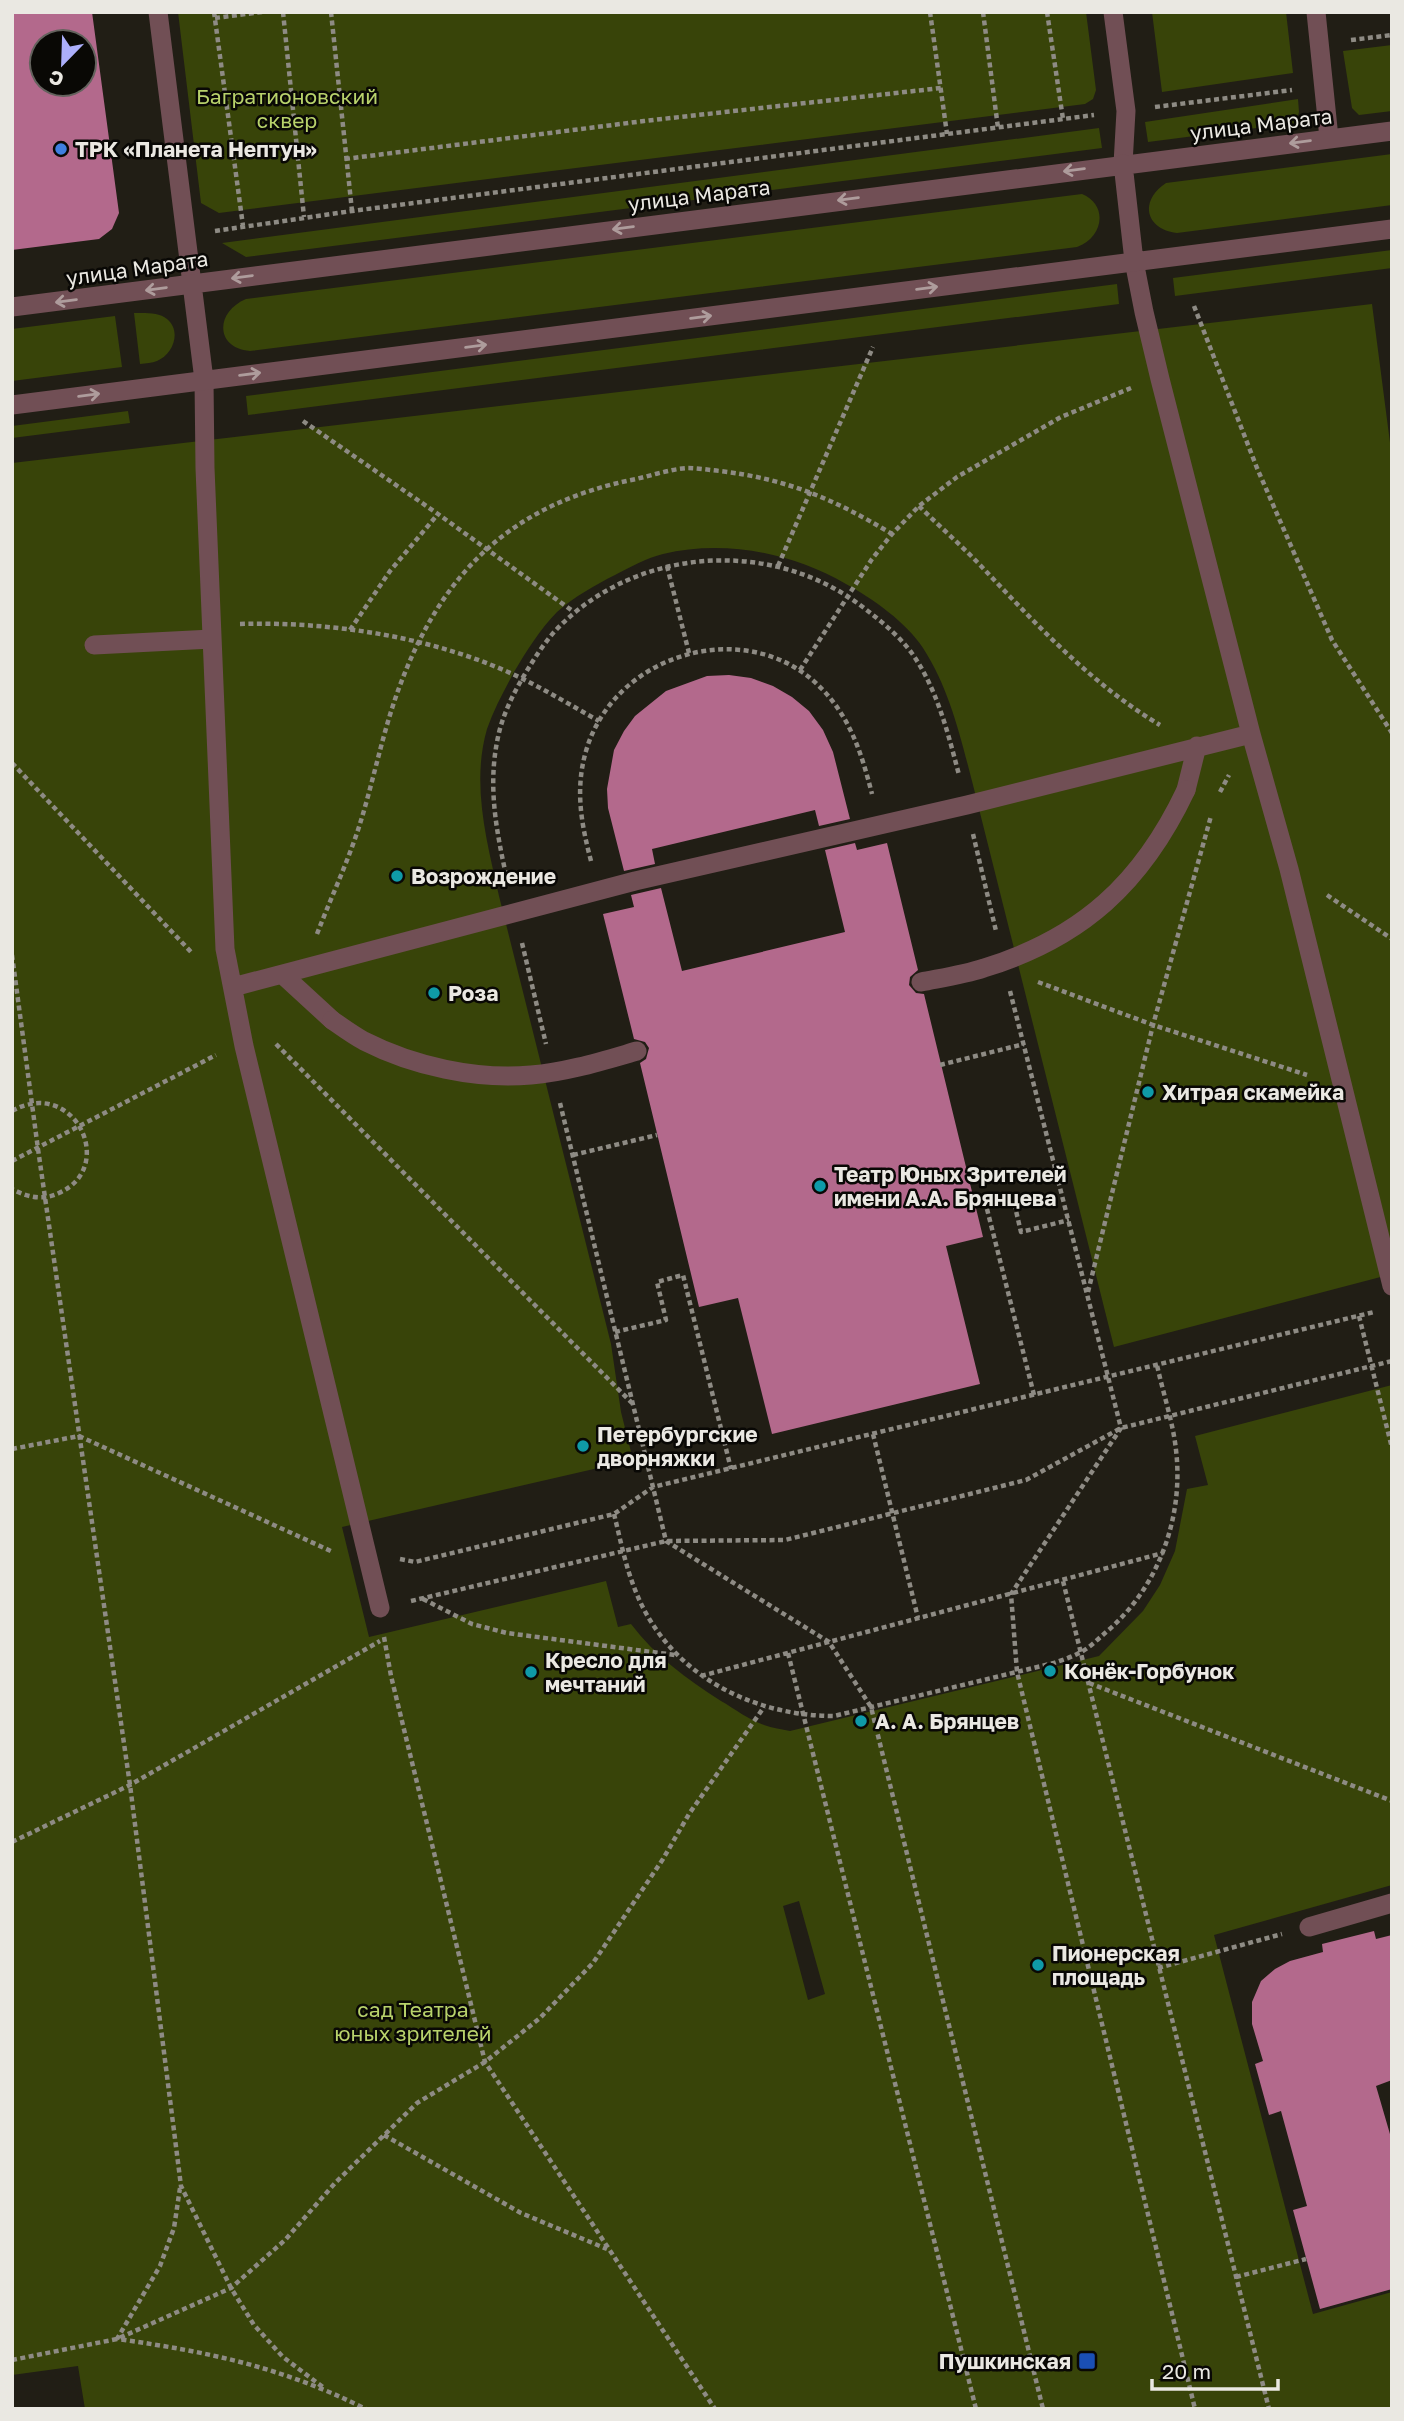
<svg xmlns="http://www.w3.org/2000/svg" width="1404" height="2421" viewBox="0 0 1404 2421" font-family="'Golos Text',sans-serif">
<rect width="100%" height="100%" fill="#211e15"/>
<path fill="#384409" fill-rule="evenodd" d="M 178,12 L 1086,12 L 1096,90 L 1093,99 L 1085,104 L 219,213 L 201,203 Z
M 1152,12 L 1286,12 L 1293,73 L 1162,92 Z
M 1392,45 L 1392,111 L 1359,115 L 1352,108 L 1343,51 Z
M 1298,99 L 1299,112 L 1296,123 L 1148,142 L 1145,122 Z
M 1099,128 L 1102,148 L 246,257 L 222,243 Z
M 1392,154 L 1392,205 L 1177,233 C 1145,229 1139,201 1166,183 Z
M 1082,194 C 1109,205 1103,238 1077,247 L 250,351 C 215,348 215,312 246,299 Z
M 1392,250 L 1392,268 L 1175,296 L 1173,278 Z
M 1117,284 L 1119,304 L 248,415 L 246,396 Z
M 1372,304 L 1392,458 L 1392,1274 L 1114,1347 L 972,781 C 960,735 949,688 923,648 C 907,623 872,598 846,584 C 792,553 725,539 663,554 C 647,558 630,567 615,575 C 595,585 574,597 557,612 C 540,629 526,652 514,672 C 504,691 494,709 487,729 C 471,784 487,842 499,896 L 611,1344 L 621,1412 L 633,1460 L 342,1527 L 369,1637 L 606,1581 L 618,1627 L 631,1624 C 655,1656 687,1679 721,1701 C 735,1709 749,1720 764,1725 C 772,1728 782,1729 790,1731 L 1099,1656 L 1143,1611 L 1160,1585 L 1175,1551 L 1187,1489 L 1208,1485 L 1195,1436 L 1392,1385 L 1392,1885 L 1214,1935 L 1313,2314 L 1392,2292 L 1392,2409 L 85,2409 L 78,2366 L 12,2375 L 12,463 ZM 799,1901 L 825,1994 L 808,2000 L 783,1906 Z
M 134,313 C 145,313 159,312 167,319 C 182,331 173,355 157,361 C 152,363 146,363 140,364 Z
M 115,316 L 122,367 L 12,381 L 12,329 Z
M 128,411 L 130,423 L 12,438 L 12,426 Z"/>
<path fill="#b3698c" fill-rule="evenodd" d="M 12,12 L 92,12 L 119,213 L 112,229 L 99,239 L 12,250 ZM 42,42 L 84,42 L 84,84 L 42,84 Z
M 729,675 L 751,678 L 773,686 L 792,697 L 809,711 L 823,730 L 833,752 L 850,819 L 819,826 L 815,810 L 652,849 L 655,864 L 624,871 L 608,808 L 607,789 L 614,750 L 624,731 L 635,716 L 666,691 L 707,676 Z
M 855,843 L 857,850 L 887,843 L 918,970 L 910,977 L 909,985 L 916,993 L 924,994 L 983,1237 L 946,1246 L 980,1384 L 772,1434 L 738,1298 L 699,1307 L 640,1063 L 646,1059 L 649,1048 L 645,1042 L 634,1039 L 603,914 L 634,907 L 631,895 L 661,888 L 682,971 L 845,932 L 825,850 Z
M 1374,1931 L 1376,1939 L 1392,1935 L 1392,2080 L 1376,2086 L 1392,2141 L 1392,2289 L 1320,2309 L 1293,2210 L 1307,2206 L 1281,2111 L 1269,2115 L 1255,2064 L 1263,2061 L 1252,2024 L 1252,2002 L 1261,1981 L 1275,1969 L 1290,1961 L 1323,1952 L 1322,1944 Z"/>
<g fill="none" stroke-linecap="round" stroke-linejoin="round">
<path stroke="#8e8b84" stroke-width="4.5" stroke-dasharray="5 3.5" stroke-linecap="butt" d="M 214,12 L 243,226
M 283,12 L 304,217
M 331,12 L 352,211
M 930,12 L 947,134
M 983,12 L 998,128
M 1047,12 L 1063,119
M 215,18 L 262,12
M 1351,40 L 1392,35
M 1155,107 L 1292,90
M 345,159 L 644,121 L 941,88
M 215,231 L 352,211 L 1094,115
M 1194,306 L 1257,468 L 1332,640 L 1392,733
M 303,421 L 438,514 L 574,612
M 919,506 C 939,526 961,545 981,566 C 1035,623 1091,684 1160,725
M 667,566 L 689,653
M 778,566 L 873,347
M 240,624 C 333,621 440,638 523,679 C 549,692 574,707 599,721
M 350,630 L 390,571 L 438,514
M 800,670 L 872,559 L 892,534 L 919,506 L 957,477 L 1061,417 L 1131,388
M 12,763 L 192,953
M 1220,792 L 1229,775
M 973,834 L 996,931
M 591,861 C 581,823 575,789 586,751 C 615,651 750,614 822,689 C 851,719 862,755 872,794
M 508,884 C 497,834 487,788 498,737 C 503,713 515,690 528,669 C 536,656 545,642 555,631 C 635,546 773,537 864,608 C 881,621 898,635 911,652 C 937,688 948,733 959,775
M 1327,895 L 1392,939
M 317,934 C 330,900 346,866 358,830 C 373,784 382,734 399,688 C 442,571 513,503 636,479 C 653,475 671,469 688,468 C 698,468 709,470 720,471 C 787,479 834,499 892,534
M 522,943 L 546,1044
M 12,955 L 38,1149 L 130,1785 L 181,2186 L 231,2288 L 254,2325 L 283,2357 L 324,2388
M 1038,982 L 1153,1025 L 1307,1075
M 1010,991 L 1121,1428 L 1011,1594 L 1017,1672 L 1195,2409
M 276,1044 L 632,1403
M 940,1065 L 1024,1044
M 560,1103 L 666,1541 L 829,1642 L 871,1707 L 1043,2409
M 12,1111 C 74,1076 118,1167 59,1193 C 43,1201 27,1197 12,1189
M 573,1155 L 657,1135
M 12,1161 L 216,1055
M 1088,1292 L 1153,1025 L 1211,816
M 1359,1316 L 1392,1448
M 615,1332 L 666,1320 L 657,1282 L 683,1275 L 731,1469
M 1034,1395 L 985,1201 L 1012,1194 L 1021,1232 L 1069,1220
M 873,1434 L 918,1618
M 12,1449 L 79,1436 L 333,1552
M 614,1514 C 620,1538 625,1564 634,1587 C 665,1671 748,1716 834,1716 L 1054,1663 C 1062,1660 1072,1657 1079,1653 C 1088,1649 1097,1640 1105,1633 C 1158,1589 1184,1518 1176,1450 C 1173,1422 1163,1393 1157,1365
M 400,1559 L 415,1562 L 614,1514 L 653,1487 L 1374,1312
M 1063,1581 L 1269,2409
M 423,1599 L 472,1624 L 507,1633 L 675,1655
M 411,1601 L 666,1541 L 785,1540 L 1026,1480 L 1121,1428 L 1392,1361
M 384,1637 L 391,1676 L 485,2062 L 715,2409
M 788,1653 L 976,2409
M 701,1676 L 1163,1553
M 1089,1683 L 1392,1801
M 12,1842 L 130,1785 L 380,1641
M 1158,1968 L 1282,1934
M 384,2135 L 521,2213 L 607,2249
M 180,2188 L 174,2228 L 160,2266 L 117,2339 C 210,2352 281,2367 366,2409
M 1236,2277 L 1306,2259
M 12,2360 L 117,2339 L 231,2288 L 285,2240 L 336,2182 L 417,2103 L 485,2062 L 540,2018 L 593,1963 L 663,1859 L 689,1814 L 764,1707"/>
<path stroke="#714f55" stroke-width="19" d="M 158,12 L 192,284
M 1113,12 L 1126,111 L 1123,164
M 1316,12 L 1329,138
M 1134,261 L 1144,312 L 1160,379 L 1251,734 L 1289,869 L 1392,1286
M 204,380 L 205,468 L 225,949 L 244,1046 L 380,1608
M 94,645 L 212,639
M 1186,790 L 1197,746
M 283,975 L 332,1020
M 233,987 L 635,881 L 967,805 L 1251,734
M 1309,1927 L 1392,1903"/>
<path stroke="#714f55" stroke-width="19" d="M 1123,164 L 1134,261
M 192,284 L 204,380
M 12,307 L 1392,131
M 12,405 L 1392,229"/>
<path stroke="#714f55" stroke-width="19" d="M 921,982 C 941,978 963,975 984,968 C 1082,938 1142,883 1186,790
M 332,1020 C 342,1027 353,1035 364,1041 C 413,1066 476,1080 531,1075 C 567,1072 602,1061 637,1051"/>
</g>
<defs><path id="oneway-shaft" d="M-6 0H5M1.5-3L5.5 0L1.5 3" fill="none" stroke-width="1.6" stroke-linecap="round" stroke-linejoin="round" transform="scale(1.75)"/></defs>
<g stroke="#ae9c9c">
<use href="#oneway-shaft" transform="translate(1300 142) rotate(173)"/>
<use href="#oneway-shaft" transform="translate(1074 170) rotate(173)"/>
<use href="#oneway-shaft" transform="translate(848 199) rotate(173)"/>
<use href="#oneway-shaft" transform="translate(623 228) rotate(173)"/>
<use href="#oneway-shaft" transform="translate(242 277) rotate(172)"/>
<use href="#oneway-shaft" transform="translate(927 288) rotate(-7)"/>
<use href="#oneway-shaft" transform="translate(156 289) rotate(172)"/>
<use href="#oneway-shaft" transform="translate(66 301) rotate(173)"/>
<use href="#oneway-shaft" transform="translate(701 317) rotate(-7)"/>
<use href="#oneway-shaft" transform="translate(476 346) rotate(-7)"/>
<use href="#oneway-shaft" transform="translate(250 374) rotate(-7)"/>
<use href="#oneway-shaft" transform="translate(89 395) rotate(-7)"/>
</g>
<circle fill="#3f7fe0" stroke="#090805" stroke-width="2.5" cx="61" cy="149" r="7"/>
<g fill="#0f9aa8" stroke="#090805" stroke-width="2.5">
<circle cx="397" cy="876" r="7"/>
<circle cx="434" cy="993" r="7"/>
<circle cx="1148" cy="1092" r="7"/>
<circle cx="820" cy="1186" r="7"/>
<circle cx="583" cy="1446" r="7"/>
<circle cx="1050" cy="1671" r="7"/>
<circle cx="531" cy="1672" r="7"/>
<circle cx="861" cy="1721" r="7"/>
<circle cx="1038" cy="1965" r="7"/>
</g>
<rect fill="#1a4fb4" stroke="#090805" stroke-width="2.5" x="1078" y="2352" width="18" height="18" rx="3.5"/>
<g text-anchor="middle" dominant-baseline="central" stroke-width="5" stroke-linejoin="round" paint-order="stroke">
<g font-size="21" fill="#b8d26b" stroke="#090805">
<text x="287" y="96">Багратионовский<tspan x="287" dy="24">сквер</tspan></text>
<text x="413" y="2009">сад Театра<tspan x="413" dy="24">юных зрителей</tspan></text>
</g>
<g font-size="21" fill="#eae8e2" stroke="#090805">
<text transform="translate(1261 124) rotate(-7)">улица Марата</text>
<text transform="translate(699 195) rotate(-7)">улица Марата</text>
<text transform="translate(137 268) rotate(-8)">улица Марата</text>
</g>
<g font-size="21" font-weight="bold" fill="#eae8e2" stroke="#090805" text-anchor="start">
<text x="75" y="149">ТРК «Планета Нептун»</text>
<text x="411" y="876">Возрождение</text>
<text x="448" y="993">Роза</text>
<text x="1162" y="1092">Хитрая скамейка</text>
<text x="834" y="1174">Театр Юных Зрителей<tspan x="834" dy="24">имени А.А. Брянцева</tspan></text>
<text x="597" y="1434">Петербургские<tspan x="597" dy="24">дворняжки</tspan></text>
<text x="545" y="1660">Кресло для<tspan x="545" dy="24">мечтаний</tspan></text>
<text x="1064" y="1671">Конёк-Горбунок</text>
<text x="875" y="1721">А. А. Брянцев</text>
<text x="1052" y="1953">Пионерская<tspan x="1052" dy="24">площадь</tspan></text>
<text x="1071" y="2361" text-anchor="end">Пушкинская</text>
</g>
</g>
<rect width="1404" height="2421" fill="none" stroke="#eae8e2" stroke-width="28"/>
<g transform="translate(63 63) rotate(203)"><circle r="33" fill="#090805" stroke="#63625d" stroke-width="2"/>
<path d="M0-5L12 26L0 18L-12 26Z" fill="#acaffb"/>
<text y="-10" font-size="19" font-weight="bold" text-anchor="middle" fill="#eae8e2">С</text>
</g>
<path d="M1152 2379v10h126v-10" fill="none" stroke="#eae8e2" stroke-width="3.5"/>
<text x="1162" y="2379" font-size="21" fill="#eae8e2" stroke="#090805" stroke-width="5" paint-order="stroke">20 m</text>
</svg>
